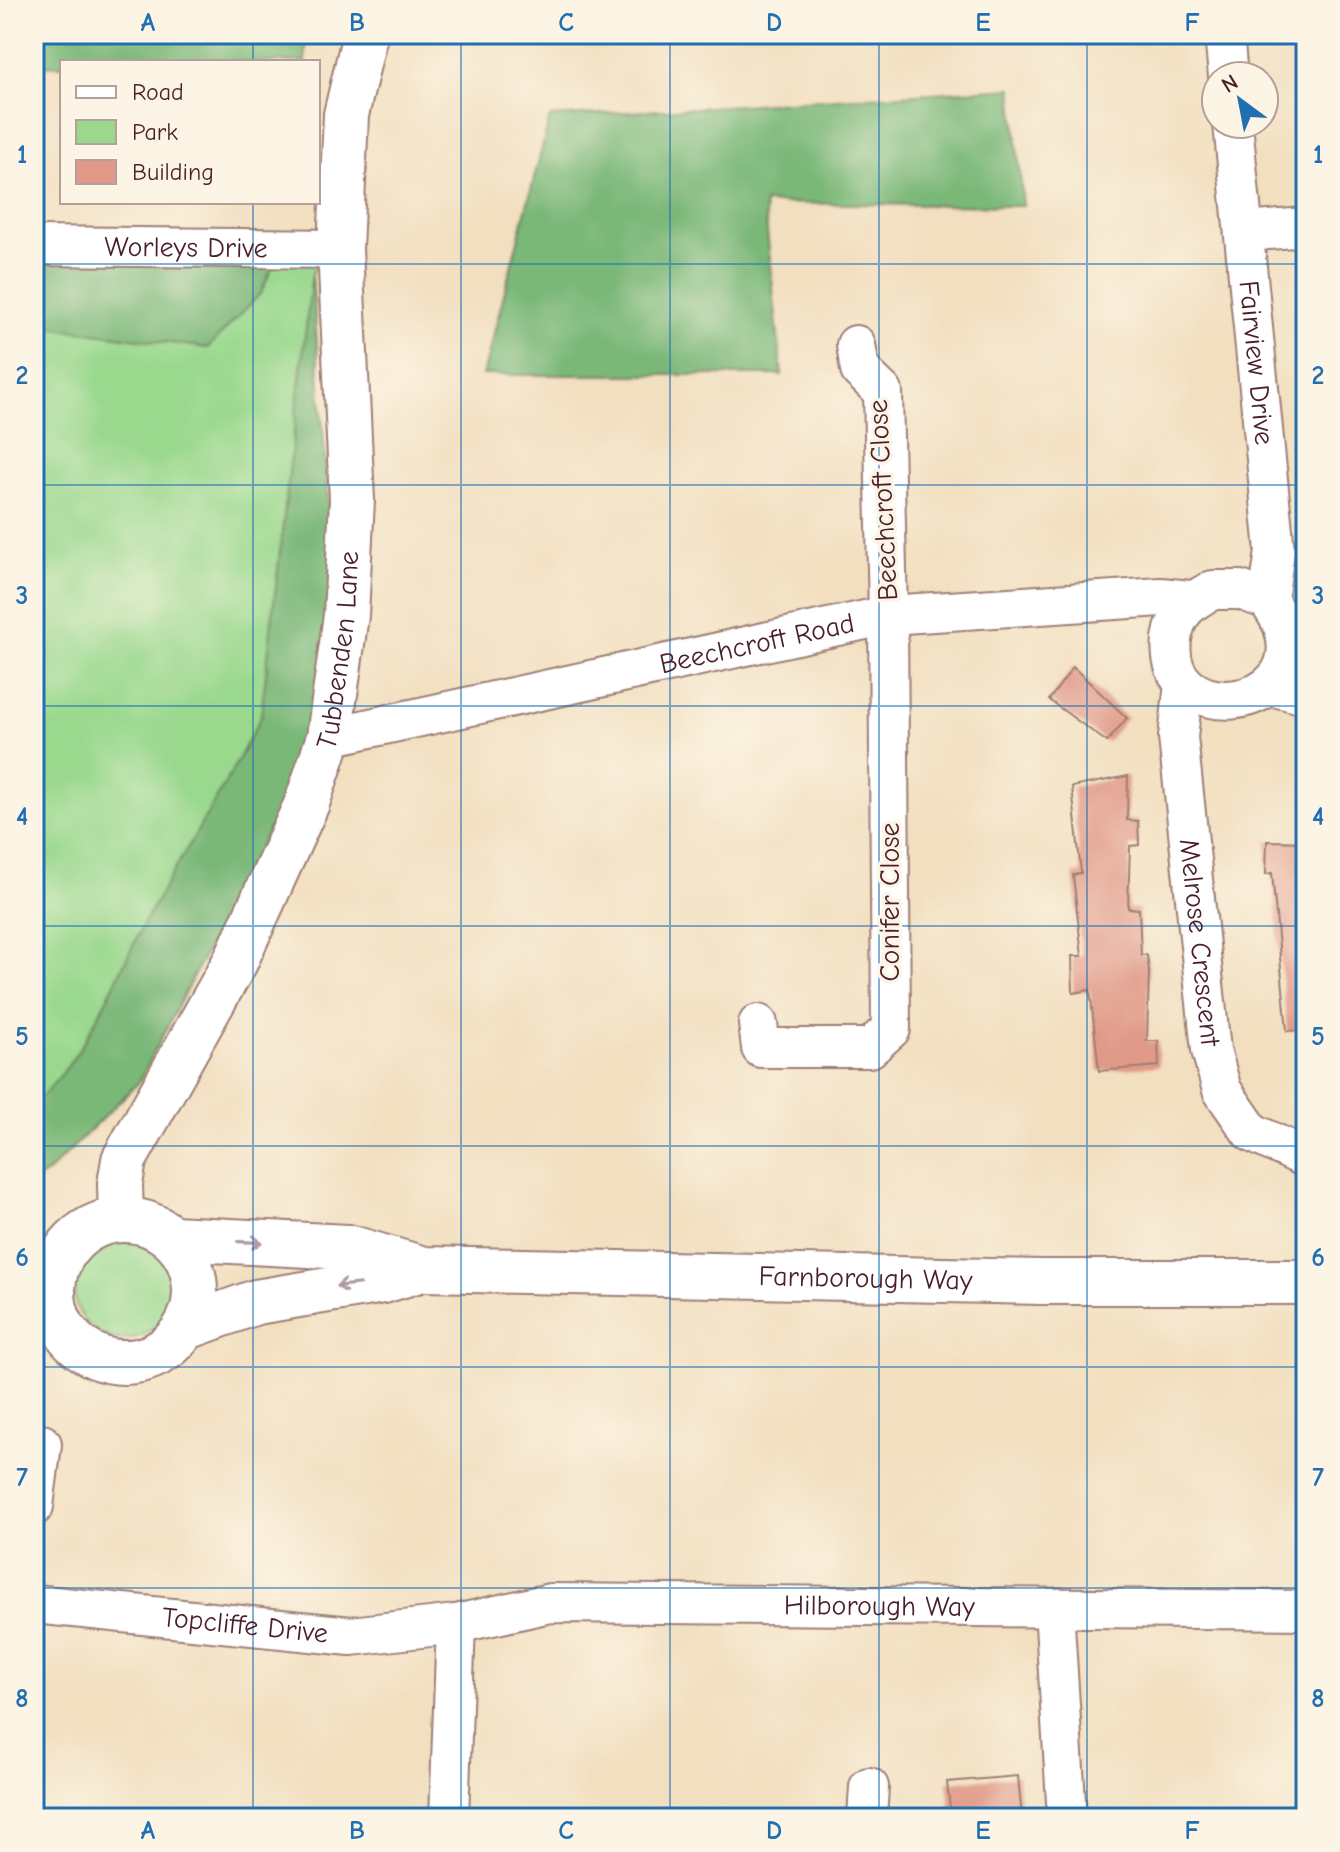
<svg xmlns="http://www.w3.org/2000/svg" width="1340" height="1852" viewBox="0 0 1340 1852" font-family="'Comic Neue',sans-serif">
<rect width="100%" height="100%" fill="#fcf5e5"/>
<filter id="ink" filterUnits="userSpaceOnUse"><feTurbulence type="fractalNoise" baseFrequency=".0125" numOctaves="2"/><feDisplacementMap in="SourceGraphic" scale="16" xChannelSelector="R" yChannelSelector="G"/><feConvolveMatrix kernelMatrix="1 2 1 2 8 2 1 2 1" color-interpolation-filters="sRGB"/></filter>
<filter id="wash" filterUnits="userSpaceOnUse"><feTurbulence type="fractalNoise" baseFrequency=".006" numOctaves="4" result="noise"/><feDisplacementMap in="SourceGraphic" scale="32" xChannelSelector="R" yChannelSelector="G"/><feGaussianBlur stdDeviation="1.8" result="paint"/><feColorMatrix in="noise" values="0 0 0 0 0 0 0 0 0 0 0 0 0 0 0 0 0 1.4 0 .05"/><feComposite in="paint" operator="in"/></filter>
<g filter="url(#wash)">
<rect width="100%" height="100%" fill="#f2dfc0"/>
<path fill="#99d88d" stroke="#727c5c" stroke-width="2" d="M 34,258 L 318,263 L 312,274 L 296,776 L 139,1082 L 46,1174 L 34,1180 Z
M74 1290a49 49 0 1 1 98 0a49 49 0 1 1-98 0Z"/>
<path fill="#7ab878" stroke="#626c52" stroke-width="2" d="M 34,34 L 307,34 L 305,62 L 62,62 L 62,66 L 34,65 Z
M 1012,88 L 1023,206 L 764,203 L 782,375 L 483,375 L 550,117 Z
M 34,258 L 276,259 L 261,293 L 208,348 L 34,325 Z
M 312,274 L 336,612 L 296,776 L 139,1082 L 46,1174 L 34,1180 L 34,1102 C 84,1065 119,968 150,912 C 187,846 228,784 261,716 Z"/>
<g id="blocks">
<path fill="#e19a88" d="M 1073,667 L 1127,718 L 1107,742 L 1049,700 Z
M 1128,776 L 1127,820 L 1138,821 L 1139,845 L 1130,846 L 1128,908 L 1139,909 L 1141,955 L 1147,955 L 1149,971 L 1147,1041 L 1158,1041 L 1159,1066 L 1099,1071 L 1090,990 L 1073,993 L 1072,956 L 1082,956 L 1073,875 L 1081,873 L 1072,787 Z
M 1267,841 L 1306,842 L 1306,1030 L 1287,1031 L 1272,873 L 1266,874 Z
M 1018,1776 L 1022,1818 L 951,1818 L 947,1782 Z"/>
</g>
</g>
<g filter="url(#ink)">
<use href="#blocks" fill-opacity="0" stroke="#9e7f76" stroke-width="2"/>
<g fill="none" stroke-linecap="round" stroke-linejoin="round">
<defs>
<g id="street">
<path d="M 1224,34 L 1228,76"/>
<path id="s1" d="M 1233,124 L 1275,551 L 1268,600"/>
<path d="M 1245,232 L 1306,227"/>
<path id="s2" d="M 34,246 L 340,249"/>
<path d="M 1213,590 L 1240,590 L 1268,600 C 1273,609 1280,618 1283,627 C 1312,713 1161,730 1172,639 C 1176,613 1190,601 1213,590 Z"/>
<path id="s3" d="M 1184,684 L 1178,737 L 1211,1050 L 1222,1090 L 1251,1132 L 1306,1158"/>
<path d="M 1270,686 L 1306,695"/>
<path id="s4" d="M 329,737 L 888,615 L 1161,597 L 1190,600"/>
<path d="M 758,1024 L 761,1048 L 870,1048 L 891,1029 L 888,615 L 883,392 L 860,370 L 856,345"/>
<path d="M 34,1506 L 42,1444"/>
<path id="s5" d="M 34,1604 L 351,1636 L 456,1624 L 550,1603 L 1306,1610"/>
<path d="M 1054,1608 L 1067,1818"/>
<path d="M 449,1818 L 456,1624"/>
<path d="M 867,1818 L 869,1787"/>
</g>
<g id="secondary">
<path id="s6" d="M 121,1219 L 120,1184 L 124,1160 L 235,962 L 307,803 L 329,737 L 346,615 L 352,500 L 340,249 L 346,115 L 365,34"/>
</g>
<g id="highway">
<circle cx="124" cy="1291" r="71"/>
<path id="s7" d="M 173,1238 L 348,1247 L 424,1269 L 1041,1282 L 1306,1282"/>
<path d="M 187,1327 L 256,1302 L 383,1281 L 422,1269"/>
</g>
</defs>
<use href="#street" stroke="#9e7f76" stroke-width="42"/>
<use href="#secondary" stroke="#9e7f76" stroke-width="48"/>
<use href="#highway" stroke="#9e7f76" stroke-width="48"/>
<use href="#street" stroke="#fff" stroke-width="38"/>
<use href="#secondary" stroke="#fff" stroke-width="44"/>
<use href="#highway" stroke="#fff" stroke-width="44"/>
</g>
<defs><path id="oneway-shaft" d="M-6 0H5M1.5-3L5.5 0L1.5 3" fill="none" stroke-width="1.6" stroke-linecap="round" stroke-linejoin="round" transform="scale(2)"/></defs>
<g stroke="#ae9aa0">
<use href="#oneway-shaft" transform="translate(250 1242) rotate(2)"/>
<use href="#oneway-shaft" transform="translate(348 1285) rotate(174)"/>
</g>
</g>
<path fill="none" stroke="#1f6fb2" stroke-width="2" stroke-opacity="0.55" d="M 253,34 L 253,62M 461,34 L 461,1818M 670,34 L 670,1818M 879,34 L 879,1818M 1087,34 L 1087,1818M 253,202 L 253,1818M 34,264 L 1306,264M 34,485 L 1306,485M 34,706 L 1306,706M 34,926 L 1306,926M 34,1146 L 1306,1146M 34,1367 L 1306,1367M 34,1588 L 1306,1588"/>
<g text-anchor="middle" dominant-baseline="central" stroke-width="7" stroke-linejoin="round" paint-order="stroke">
<g font-size="28" fill="#4a1f2b" stroke="#fcf5e5">
<text stroke="none"><textPath href="#s2" startOffset="152">Worleys Drive</textPath></text>
<text stroke="none"><textPath href="#s1" startOffset="240">Fairview Drive</textPath></text>
<text transform="translate(883 500) rotate(-93)">Beechcroft Close</text>
<text stroke="none"><textPath href="#s4" startOffset="438">Beechcroft Road</textPath></text>
<text stroke="none"><textPath href="#s6" startOffset="618">Tubbenden Lane</textPath></text>
<text transform="translate(890 902) rotate(-90)">Conifer Close</text>
<text stroke="none"><textPath href="#s3" startOffset="260">Melrose Crescent</textPath></text>
<text stroke="none"><textPath href="#s7" startOffset="696">Farnborough Way</textPath></text>
<text stroke="none"><textPath href="#s5" startOffset="850">Hilborough Way</textPath></text>
<text stroke="none"><textPath href="#s5" startOffset="212">Topcliffe Drive</textPath></text>
</g>
</g>
<rect width="1340" height="1852" fill="none" stroke="#fcf5e5" stroke-width="88"/>
<rect x="60" y="60" width="260" height="144" fill="#fcf5e5" stroke="#b59f9b" stroke-width="2"/>
<rect x="76" y="86" width="40" height="12" fill="#ffffff" stroke="#b59f9b" stroke-width="2"/>
<text x="132" y="100" font-size="24" fill="#4a1f2b">Road</text>
<rect x="76" y="120" width="40" height="24" fill="#99d88d" stroke="#b59f9b" stroke-width="2"/>
<text x="132" y="140" font-size="24" fill="#4a1f2b">Park</text>
<rect x="76" y="160" width="40" height="24" fill="#e19a88" stroke="#b59f9b" stroke-width="2"/>
<text x="132" y="180" font-size="24" fill="#4a1f2b">Building</text>
<g transform="translate(1240 100) rotate(328)"><circle r="38" fill="#fcf5e5" stroke="#b59f9b" stroke-width="2"/>
<path d="M0-6L14 30L0 20L-14 30Z" fill="#1f6fb2"/>
<text y="-12" font-size="22" font-weight="bold" text-anchor="middle" fill="#4a1f2b">N</text>
</g>
<rect x="44" y="44" width="1252" height="1764" fill="none" stroke="#1f6fb2" stroke-width="3"/>
<g font-size="26" text-anchor="middle" font-weight="bold" fill="#1f6fb2">
<text x="148" y="31">A</text>
<text x="357" y="31">B</text>
<text x="566" y="31">C</text>
<text x="774" y="31">D</text>
<text x="983" y="31">E</text>
<text x="1192" y="31">F</text>
<text x="22" y="163">1</text>
<text x="1318" y="163">1</text>
<text x="22" y="384">2</text>
<text x="1318" y="384">2</text>
<text x="22" y="604">3</text>
<text x="1318" y="604">3</text>
<text x="22" y="825">4</text>
<text x="1318" y="825">4</text>
<text x="22" y="1045">5</text>
<text x="1318" y="1045">5</text>
<text x="22" y="1266">6</text>
<text x="1318" y="1266">6</text>
<text x="22" y="1486">7</text>
<text x="1318" y="1486">7</text>
<text x="22" y="1707">8</text>
<text x="1318" y="1707">8</text>
<text x="148" y="1839">A</text>
<text x="357" y="1839">B</text>
<text x="566" y="1839">C</text>
<text x="774" y="1839">D</text>
<text x="983" y="1839">E</text>
<text x="1192" y="1839">F</text>
</g>
</svg>
